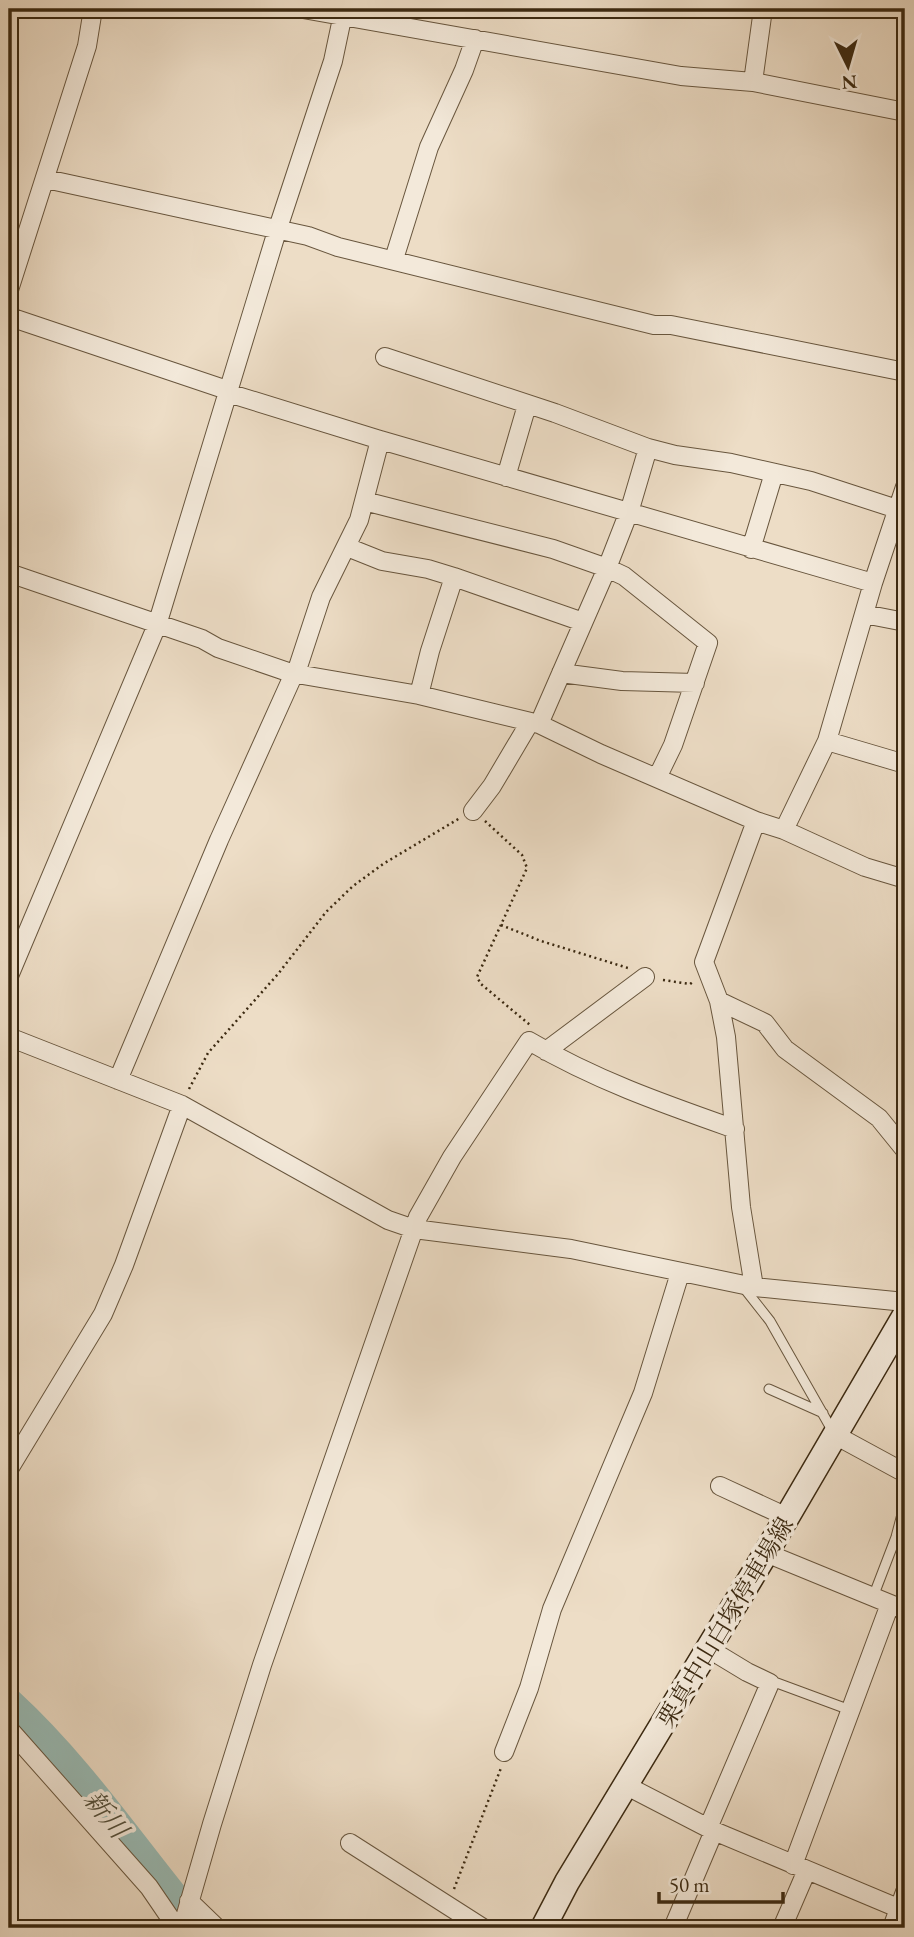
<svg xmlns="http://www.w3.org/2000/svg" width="914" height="1937" viewBox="0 0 914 1937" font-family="'EB Garamond','Noto Serif JP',serif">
<rect width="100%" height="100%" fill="#edddc6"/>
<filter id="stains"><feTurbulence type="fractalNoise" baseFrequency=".00286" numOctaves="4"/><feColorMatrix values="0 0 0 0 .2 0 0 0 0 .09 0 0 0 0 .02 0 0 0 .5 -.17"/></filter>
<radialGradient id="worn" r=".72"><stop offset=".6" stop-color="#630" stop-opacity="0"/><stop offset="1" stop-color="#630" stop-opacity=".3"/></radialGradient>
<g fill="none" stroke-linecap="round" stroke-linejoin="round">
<path stroke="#99bbb5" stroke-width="30" d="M 9,1703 C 81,1769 136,1853 199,1928"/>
<defs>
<path id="lane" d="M 744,1288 L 770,1321 L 832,1430
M 769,1389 L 823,1413
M 873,1597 L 896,1537 L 905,1503
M 770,1683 L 777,1683 L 850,1710"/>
<path id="street" d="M 303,9 L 681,76 L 753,82 L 905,112
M 753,82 L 763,9
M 46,179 L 308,236 L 338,247 L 654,325 L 671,325 L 905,372
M 394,259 L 429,147 L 464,70 L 475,39
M 9,290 L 87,46 L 93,9
M 9,314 L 13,318 L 221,388 L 228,393 L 377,439 L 873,583
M 385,357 L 555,413 L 648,448 L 675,455 L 731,463 L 811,481 L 897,509
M 648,448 L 630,509 L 607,568 L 624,576 L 708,643 L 673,745 L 657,778
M 506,477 L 527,405
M 364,501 L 553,549 L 607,568 L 539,724
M 347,547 L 382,561 L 428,569 L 454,577 L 583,622
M 751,549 L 774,473
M 9,573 L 202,639 L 218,648 L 291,673 L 419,695 L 539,724 L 601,754 L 756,821 L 784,830 L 865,867 L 905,879
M 864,614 L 905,622
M 296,673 L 321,597 L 359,520 L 380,440
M 561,673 L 622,681 L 695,683
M 419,695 L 430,651 L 454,577
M 827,741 L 905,764
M 473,811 L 492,786 L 530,722
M 784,830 L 827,741 L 873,583 L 905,487
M 9,976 L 157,625 L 277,231 L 333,61 L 344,9
M 719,1001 L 765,1023 L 785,1049 L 879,1118 L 905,1150
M 9,1037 L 182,1105 L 388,1220 L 414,1229 L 571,1249 L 754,1287 L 905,1302
M 546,1051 L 645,977
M 118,1080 L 219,840 L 292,678 L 291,673
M 754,1287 L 741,1207 L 726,1037 L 719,1001 L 704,962 L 756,821
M 835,1435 L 905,1473
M 9,1469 L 103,1314 L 124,1265 L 182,1105
M 720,1486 L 787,1517
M 766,1553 L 905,1610
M 9,1729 L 149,1887 L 177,1928
M 504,1752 L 529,1688 L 552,1609 L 643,1393 L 680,1273
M 627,1786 L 714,1831 L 905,1911
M 708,1828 L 770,1683 L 747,1672 L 709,1649
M 350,1843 L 483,1928
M 793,1865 L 890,1604
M 189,1901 L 217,1928
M 182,1928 L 212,1824 L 262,1665 L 418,1217 L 452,1157 L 529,1041 C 595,1080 664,1104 735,1129
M 673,1928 L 714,1831
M 782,1928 L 807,1870
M 892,1928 L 905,1892"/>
<path id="secondary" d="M 543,1928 L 567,1882 L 766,1553 L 905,1315"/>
</defs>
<use href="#lane" stroke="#68563e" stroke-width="11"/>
<use href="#street" stroke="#68563e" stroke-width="20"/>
<use href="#secondary" stroke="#3b2911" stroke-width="27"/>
<path stroke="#3b2911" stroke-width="2.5" stroke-dasharray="2 3.5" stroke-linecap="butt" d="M 485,821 L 522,855 L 527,868 L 477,977 L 481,984 L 530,1025
M 501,925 L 541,941 L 628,968
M 663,980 L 690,984 L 694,981
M 189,1089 L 208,1053 L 278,974 L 326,912 L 353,886 L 383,864 L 460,818
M 454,1889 L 501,1768"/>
<use href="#lane" stroke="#f3e9da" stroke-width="9"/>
<use href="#street" stroke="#f3e9da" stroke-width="18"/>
<use href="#secondary" stroke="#f3e9da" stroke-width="24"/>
</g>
<g text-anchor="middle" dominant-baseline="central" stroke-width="7" stroke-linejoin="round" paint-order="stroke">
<g font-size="24" fill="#3b2911" stroke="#f3e9da">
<text transform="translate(725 1622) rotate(-59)">栗真中山白塚停車場線</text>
</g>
<g font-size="26" font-style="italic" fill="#524e3a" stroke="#f3e9da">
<text transform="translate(106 1814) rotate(51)">新川</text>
</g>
</g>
<rect width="914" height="1937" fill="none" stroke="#edddc6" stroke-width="35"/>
<rect x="10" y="10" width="893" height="1916" fill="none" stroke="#3b2911" stroke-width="3.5"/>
<rect x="18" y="18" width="879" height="1902" fill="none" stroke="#3b2911" stroke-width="2"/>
<g transform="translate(848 66) rotate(175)" stroke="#f3e9da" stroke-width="5" paint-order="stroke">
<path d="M0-5L12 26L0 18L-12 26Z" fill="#3b2911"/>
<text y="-10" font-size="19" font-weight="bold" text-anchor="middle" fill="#3b2911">N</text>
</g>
<path d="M659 1892v10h124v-10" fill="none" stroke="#3b2911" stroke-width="3.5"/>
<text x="669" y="1892" font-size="21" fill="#3b2911" stroke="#f3e9da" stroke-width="5" paint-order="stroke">50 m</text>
<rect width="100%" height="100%" filter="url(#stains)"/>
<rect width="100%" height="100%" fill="url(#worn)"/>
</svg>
